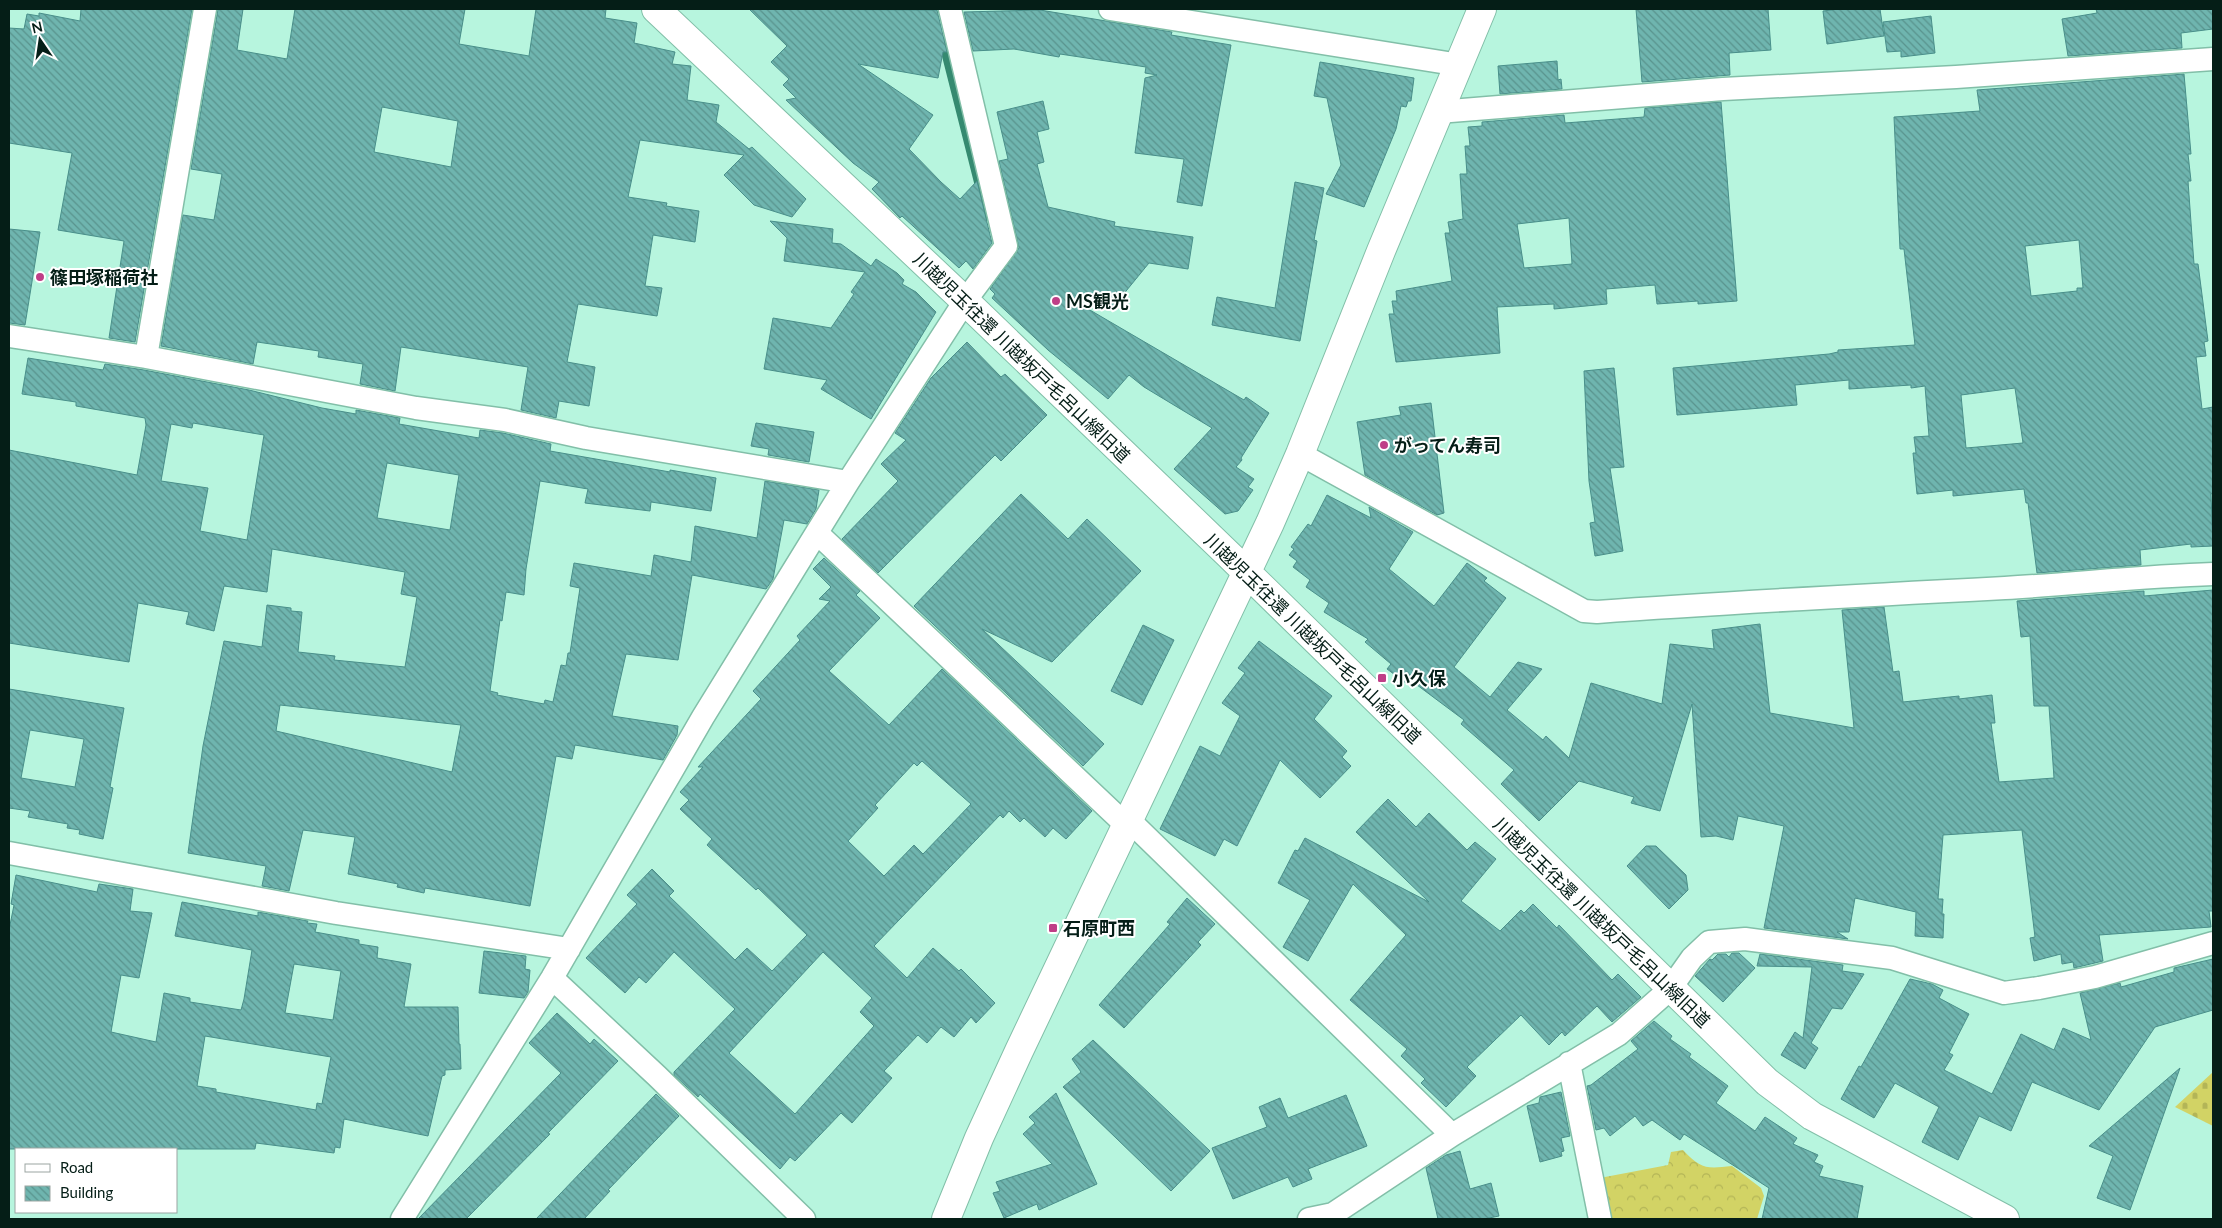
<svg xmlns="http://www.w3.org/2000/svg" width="2222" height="1228" viewBox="0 0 2222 1228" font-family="Lato,'Noto Sans JP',sans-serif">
<defs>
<pattern id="forest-crowns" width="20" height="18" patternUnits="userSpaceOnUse" patternTransform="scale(1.25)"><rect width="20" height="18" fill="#d2d365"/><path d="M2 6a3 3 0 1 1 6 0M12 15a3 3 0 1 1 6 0" fill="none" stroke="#b3b557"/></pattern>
<pattern id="cemetery-stones" width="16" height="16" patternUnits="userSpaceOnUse" patternTransform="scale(1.25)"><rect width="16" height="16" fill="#d2d365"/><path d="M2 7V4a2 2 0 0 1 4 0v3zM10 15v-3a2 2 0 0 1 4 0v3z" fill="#b3b557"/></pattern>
<pattern id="building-back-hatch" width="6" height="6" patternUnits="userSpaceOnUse" patternTransform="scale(1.25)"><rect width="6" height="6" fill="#6fb5af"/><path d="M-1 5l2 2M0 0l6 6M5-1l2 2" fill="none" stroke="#59938d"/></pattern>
</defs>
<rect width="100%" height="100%" fill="#b7f5de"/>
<path fill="url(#forest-crowns)" d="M 1683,1150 C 1701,1169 1706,1169 1732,1166 L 1761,1188 L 1764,1196 L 1757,1219 L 1605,1219 L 1595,1182 L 1605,1177 L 1668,1165 L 1671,1152 Z"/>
<path fill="url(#cemetery-stones)" d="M 2213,1072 L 2213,1126 L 2175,1107 Z"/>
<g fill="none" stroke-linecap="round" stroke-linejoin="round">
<path stroke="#358a70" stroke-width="9" d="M 943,42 L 987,216"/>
</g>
<path fill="url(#building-back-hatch)" stroke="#498f8a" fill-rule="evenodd" d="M 81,9 L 192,9 L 135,342 L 109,338 L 124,241 L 58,230 L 72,153 L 9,143 L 9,28 L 24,29 L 27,14 L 39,16 L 39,13 L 80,21 Z
M 218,9 L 243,9 L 237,50 L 287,59 L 295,9 L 465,9 L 459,44 L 529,56 L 536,9 L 606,9 L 605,18 L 637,23 L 634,43 L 675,52 L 672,64 L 691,66 L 687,100 L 719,105 L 716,122 L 749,149 L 752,147 L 806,199 L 792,217 L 754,205 L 724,175 L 744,155 L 640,140 L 628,197 L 667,203 L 666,206 L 699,211 L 695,242 L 653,235 L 645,286 L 662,288 L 657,316 L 578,304 L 567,362 L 595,367 L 589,406 L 559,401 L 556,418 L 521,410 L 528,367 L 401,347 L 395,391 L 360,384 L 363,364 L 318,357 L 319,351 L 257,342 L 253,364 L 161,346 L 183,215 L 214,220 L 222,174 L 191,169 ZM 382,107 L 458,121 L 451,167 L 374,152 Z
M 749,9 L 937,10 L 947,52 L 943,52 L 938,78 L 858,64 L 933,115 L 909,149 L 941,182 L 960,199 L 977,181 L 992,243 L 973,269 L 966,261 L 959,268 L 902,216 L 900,218 L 872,189 L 879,182 L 853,163 L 786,100 L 796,98 L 783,85 L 789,79 L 771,62 L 787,46 Z
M 1636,9 L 1768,9 L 1771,50 L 1729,53 L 1730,75 L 1642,82 Z
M 1839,9 L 1880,9 L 1884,36 L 1827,44 L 1823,11 Z
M 2096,9 L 2213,9 L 2213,29 L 2181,33 L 2182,48 L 2068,56 L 2062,19 L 2097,13 Z
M 1040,10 L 1172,32 L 1171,35 L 1231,45 L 1202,206 L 1177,202 L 1184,159 L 1135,153 L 1145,78 L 1157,75 L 1145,73 L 1146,67 L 1060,54 L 1059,57 L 1014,49 L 973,51 L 964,12 Z
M 1931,16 L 1935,53 L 1901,57 L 1901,51 L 1887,52 L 1883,22 Z
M 1557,61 L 1558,80 L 1561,79 L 1562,89 L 1500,94 L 1498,66 Z
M 1320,62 L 1414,78 L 1411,101 L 1408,101 L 1406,107 L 1401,106 L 1396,129 L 1364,207 L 1326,194 L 1341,165 L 1327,98 L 1314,96 Z
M 2184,74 L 2191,154 L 2188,154 L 2191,181 L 2188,181 L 2194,264 L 2198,264 L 2208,341 L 2204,342 L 2206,356 L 2196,357 L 2202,409 L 2213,407 L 2213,493 L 2211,494 L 2213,546 L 2191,547 L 2191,544 L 2140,550 L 2141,565 L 2037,573 L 2028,503 L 2026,503 L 2024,489 L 1953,496 L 1953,490 L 1917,494 L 1913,453 L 1916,453 L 1914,437 L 1929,436 L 1925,386 L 1911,388 L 1911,385 L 1849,389 L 1849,380 L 1795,385 L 1797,405 L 1677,415 L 1673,368 L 1829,354 L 1838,352 L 1838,350 L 1915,345 L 1904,249 L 1900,249 L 1894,117 L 1980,111 L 1977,90 ZM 2079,240 L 2083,288 L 2077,288 L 2077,291 L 2031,296 L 2025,246 ZM 2015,388 L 2023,443 L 1966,448 L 1961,395 Z
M 1043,101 L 1049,129 L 1037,132 L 1044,162 L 1037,164 L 1048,207 L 1115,222 L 1114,226 L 1193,237 L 1188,269 L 1149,263 L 1113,307 L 1071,299 L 1244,400 L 1246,397 L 1269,413 L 1241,458 L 1242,460 L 1236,467 L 1254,479 L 1248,487 L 1253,490 L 1238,511 L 1225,514 L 1174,469 L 1212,428 L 1144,387 L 1129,375 L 1108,399 L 1048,350 L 992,298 L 995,294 L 990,289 L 1019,248 L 999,161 L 1008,159 L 997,112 Z
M 1721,102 L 1737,301 L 1698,304 L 1698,301 L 1657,304 L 1655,285 L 1606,289 L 1607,304 L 1554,309 L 1554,304 L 1497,307 L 1500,353 L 1396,362 L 1389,314 L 1394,314 L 1392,301 L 1397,301 L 1396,291 L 1452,281 L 1445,233 L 1450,233 L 1448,222 L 1463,219 L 1460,174 L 1467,174 L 1465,146 L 1470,146 L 1468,127 L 1482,126 L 1482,122 L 1564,115 L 1565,123 L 1644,117 L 1645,108 ZM 1569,218 L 1572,264 L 1524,268 L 1517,224 Z
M 1295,182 L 1324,188 L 1314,240 L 1317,241 L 1300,341 L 1212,325 L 1217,297 L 1275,308 Z
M 770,221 L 833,229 L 832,243 L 841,244 L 871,266 L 876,259 L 897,273 L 904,280 L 902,284 L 916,292 L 936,312 L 871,419 L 821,389 L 827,380 L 764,369 L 773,318 L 831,328 L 854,294 L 851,292 L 865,272 L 784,261 L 787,238 Z
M 9,229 L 40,232 L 25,325 L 9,323 Z
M 967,342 L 1001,377 L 1005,374 L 1047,415 L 1001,461 L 995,455 L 878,573 L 842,539 L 898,481 L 881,464 L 906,440 L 895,433 L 931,378 Z
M 28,358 L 103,370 L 105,364 L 144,370 L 249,390 L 322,408 L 356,414 L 356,410 L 400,418 L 399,424 L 479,438 L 480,430 L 503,433 L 551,444 L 550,451 L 670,472 L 670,470 L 716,478 L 711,511 L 651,502 L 650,511 L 585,503 L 588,489 L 540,481 L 526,569 L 524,595 L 506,592 L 502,621 L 500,620 L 490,691 L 498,693 L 497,695 L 544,704 L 545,700 L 553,702 L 561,665 L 566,666 L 568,653 L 570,653 L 580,588 L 570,586 L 574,563 L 651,576 L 654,555 L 691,562 L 695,526 L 757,538 L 765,481 L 819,490 L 816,509 L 807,524 L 784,520 L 773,579 L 766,589 L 692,575 L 678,660 L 626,654 L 612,716 L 678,726 L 677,735 L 663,760 L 575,745 L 572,759 L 556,756 L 530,906 L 425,888 L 424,893 L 397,887 L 398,884 L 348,874 L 355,837 L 303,830 L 289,891 L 262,886 L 266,866 L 188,853 L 203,746 L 224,641 L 262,647 L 267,605 L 291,608 L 291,611 L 302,612 L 298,652 L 335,656 L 334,660 L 405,667 L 417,597 L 401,594 L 405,572 L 272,549 L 267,592 L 224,586 L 214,631 L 186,624 L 189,612 L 138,603 L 129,662 L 9,643 L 9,450 L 137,475 L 146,425 L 145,418 L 76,406 L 76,402 L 22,394 ZM 193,423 L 264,435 L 247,540 L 200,531 L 208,488 L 161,481 L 171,424 L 192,428 ZM 387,463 L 459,475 L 450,530 L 377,518 ZM 280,705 L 461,725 L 452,772 L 276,731 Z
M 1614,368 L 1624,467 L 1610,468 L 1623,551 L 1595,556 L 1590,523 L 1595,522 L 1589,481 L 1584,371 Z
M 1431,403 L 1444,513 L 1437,515 L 1365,475 L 1357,422 L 1401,415 L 1399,407 Z
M 756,423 L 814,432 L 809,462 L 768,455 L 769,449 L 751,446 Z
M 1021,494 L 1068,539 L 1087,519 L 1141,571 L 1052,662 L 982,629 L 1104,744 L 1083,766 L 914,606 Z
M 1327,495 L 1371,518 L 1369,507 L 1413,532 L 1389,569 L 1434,606 L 1467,563 L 1487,578 L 1484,581 L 1506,598 L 1454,667 L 1490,697 L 1518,662 L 1542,669 L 1507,710 L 1543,740 L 1546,736 L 1569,758 L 1591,683 L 1662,704 L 1670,644 L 1714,649 L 1712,630 L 1760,624 L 1770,713 L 1854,728 L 1842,610 L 1884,607 L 1893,672 L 1899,671 L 1903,702 L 1959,696 L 1959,699 L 1992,695 L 1995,723 L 1991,723 L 1999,782 L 2054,778 L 2049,706 L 2034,706 L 2030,636 L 2021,637 L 2017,601 L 2144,591 L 2144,596 L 2213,590 L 2213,911 L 2209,911 L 2211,927 L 2099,935 L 2103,961 L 2074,968 L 2073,962 L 2062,964 L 2061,954 L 2034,961 L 2030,938 L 2035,937 L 2022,830 L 1943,835 L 1938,899 L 1943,899 L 1942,914 L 1944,914 L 1943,938 L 1915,936 L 1916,912 L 1855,898 L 1849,932 L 1837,932 L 1848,939 L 1764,928 L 1784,826 L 1738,816 L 1733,840 L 1716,836 L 1701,837 L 1692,704 L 1660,811 L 1631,803 L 1634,797 L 1579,781 L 1539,821 L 1501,784 L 1514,770 L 1461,724 L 1464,720 L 1409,679 L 1406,683 L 1387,669 L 1391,664 L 1365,642 L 1368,639 L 1324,612 L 1329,603 L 1306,587 L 1310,580 L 1293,567 L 1297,561 L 1289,555 L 1294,549 L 1291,547 L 1308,524 L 1311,526 Z
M 824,558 L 860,591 L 856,595 L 880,618 L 829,671 L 889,725 L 942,669 L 1092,811 L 1066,839 L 1053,828 L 1045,837 L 1024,818 L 1020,822 L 1009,811 L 1003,818 L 1000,815 L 874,946 L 907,978 L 933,948 L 959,971 L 961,969 L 995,1003 L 976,1023 L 971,1017 L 954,1037 L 941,1027 L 927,1043 L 918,1035 L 884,1071 L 892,1078 L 852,1123 L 841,1113 L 795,1161 L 790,1157 L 780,1169 L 700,1094 L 698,1097 L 674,1075 L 674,1072 L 735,1009 L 674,952 L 646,983 L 639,977 L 625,993 L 586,958 L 637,904 L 627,895 L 652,869 L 674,891 L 669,896 L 735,960 L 747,948 L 772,971 L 807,935 L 758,888 L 756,890 L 707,845 L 712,839 L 680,809 L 689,800 L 680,792 L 703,767 L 698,767 L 761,699 L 753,691 L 800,640 L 797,636 L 830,601 L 819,599 L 831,587 L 813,569 ZM 922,761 L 971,804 L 923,854 L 914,845 L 884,876 L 848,841 L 878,808 L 875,805 L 914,763 L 917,766 ZM 823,952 L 872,998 L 860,1012 L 874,1026 L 795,1114 L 729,1053 Z
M 1143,625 L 1174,640 L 1142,705 L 1111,691 Z
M 1259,641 L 1332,696 L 1314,719 L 1347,751 L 1342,757 L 1351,766 L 1320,798 L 1280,760 L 1237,846 L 1224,839 L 1215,856 L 1160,829 L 1200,746 L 1220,756 L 1240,716 L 1222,703 L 1245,673 L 1238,668 Z
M 9,689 L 124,708 L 110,787 L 113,788 L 103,839 L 79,834 L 80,830 L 67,828 L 68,824 L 28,817 L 30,811 L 9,808 ZM 30,730 L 84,739 L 75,787 L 21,778 Z
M 1388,799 L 1416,827 L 1429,813 L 1467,850 L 1475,842 L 1496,859 L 1461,901 L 1500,931 L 1521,910 L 1524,913 L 1533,904 L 1557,928 L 1559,925 L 1612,980 L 1618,974 L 1641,997 L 1612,1022 L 1597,1006 L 1565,1036 L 1562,1032 L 1549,1045 L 1521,1015 L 1467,1067 L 1476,1076 L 1446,1107 L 1421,1083 L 1425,1079 L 1401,1056 L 1407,1049 L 1350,1000 L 1406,935 L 1353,884 L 1308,961 L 1283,947 L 1310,900 L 1278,883 L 1295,850 L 1298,851 L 1305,838 L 1429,902 L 1356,832 Z
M 1646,846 L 1656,846 L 1686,875 L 1688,890 L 1669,909 L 1627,866 Z
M 16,875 L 97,892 L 99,884 L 133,889 L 130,911 L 152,913 L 139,978 L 121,975 L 111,1032 L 156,1042 L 164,993 L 190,998 L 190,1002 L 241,1010 L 244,999 L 252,950 L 175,936 L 182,902 L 258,916 L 258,912 L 308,921 L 307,923 L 317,924 L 315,932 L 359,940 L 359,944 L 378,947 L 377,958 L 411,964 L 404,1007 L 458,1007 L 459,1044 L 460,1044 L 461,1069 L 445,1070 L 445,1075 L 442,1076 L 428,1136 L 344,1119 L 340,1148 L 335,1147 L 334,1153 L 256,1143 L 255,1149 L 9,1149 L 9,930 L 14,905 L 11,904 ZM 294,964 L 341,971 L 333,1020 L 285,1013 ZM 205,1036 L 331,1057 L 322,1104 L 317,1103 L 316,1110 L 216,1092 L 216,1089 L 197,1086 Z
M 1187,898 L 1215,924 L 1198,942 L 1201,945 L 1124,1028 L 1099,1005 L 1170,924 L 1167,922 Z
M 484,951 L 526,956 L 525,969 L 530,970 L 528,992 L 524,998 L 479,993 Z
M 1732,953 L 1739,953 L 1755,968 L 1723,1002 L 1695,976 L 1710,959 L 1712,960 L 1718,954 L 1726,954 L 1729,957 Z
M 1760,954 L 1843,965 L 1842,971 L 1864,974 L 1842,1009 L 1832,1008 L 1811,1043 L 1818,1048 L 1805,1069 L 1781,1055 L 1795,1032 L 1803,1038 L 1812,967 L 1757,966 Z
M 2213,959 L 2213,1010 L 2155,1027 L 2099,1110 L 2032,1082 L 2011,1131 L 1979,1116 L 1958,1160 L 1922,1142 L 1939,1107 L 1895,1083 L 1874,1118 L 1841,1099 L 1859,1066 L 1861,1067 L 1910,979 L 1932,984 L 1943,990 L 1939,998 L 1969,1014 L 1949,1053 L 1953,1055 L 1944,1070 L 1992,1094 L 2021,1034 L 2054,1050 L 2063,1028 L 2091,1040 L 2080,993 L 2120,983 L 2121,987 L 2174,972 L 2174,968 Z
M 557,1013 L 590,1044 L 594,1039 L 618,1061 L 548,1133 L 550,1134 L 466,1219 L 418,1219 L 561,1073 L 529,1043 Z
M 1654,1021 L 1672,1036 L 1670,1039 L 1691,1054 L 1689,1057 L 1728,1086 L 1716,1103 L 1755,1131 L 1765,1117 L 1797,1138 L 1793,1144 L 1818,1155 L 1814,1162 L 1823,1166 L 1819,1176 L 1863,1186 L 1857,1219 L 1762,1219 L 1769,1188 L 1684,1134 L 1680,1140 L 1652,1120 L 1643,1126 L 1635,1116 L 1610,1136 L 1604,1128 L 1596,1130 L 1587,1086 L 1591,1085 L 1638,1049 L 1631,1041 Z
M 1093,1040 L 1210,1151 L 1171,1191 L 1063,1087 L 1081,1072 L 1072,1059 Z
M 2180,1068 L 2130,1210 L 2097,1198 L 2113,1156 L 2089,1146 Z
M 1561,1092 L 1570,1136 L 1561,1138 L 1564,1151 L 1561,1152 L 1562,1156 L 1540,1162 L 1527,1106 L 1539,1103 L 1540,1097 Z
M 1056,1093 L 1097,1184 L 1039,1210 L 1037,1204 L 1004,1218 L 993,1193 L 1000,1191 L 996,1182 L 1052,1164 L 1023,1134 L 1035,1123 L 1029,1117 Z
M 656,1094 L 679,1116 L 608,1190 L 610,1191 L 584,1219 L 536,1219 Z
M 1346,1095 L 1367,1146 L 1308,1169 L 1312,1179 L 1293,1187 L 1288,1177 L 1233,1199 L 1212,1148 L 1267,1127 L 1259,1107 L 1280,1098 L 1288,1118 Z
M 1460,1151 L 1470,1189 L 1491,1183 L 1499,1216 L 1484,1219 L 1438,1219 L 1426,1168 L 1446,1155 Z"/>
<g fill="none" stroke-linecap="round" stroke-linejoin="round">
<defs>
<path id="street" d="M 1110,9 L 1460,65
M 1438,112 L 1723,89 L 1956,77 L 2213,59
M 9,336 L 146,357 L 416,408 L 505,420 L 586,438 L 848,482
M 146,357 L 205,9
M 1300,454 L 1584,611 L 1597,612 C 1733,602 1869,595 2005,588 C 2075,584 2144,576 2213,574
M 817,533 L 1126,825
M 1129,820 L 1452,1135
M 9,853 L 336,913 L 569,949
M 552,978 L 657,1076 L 804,1219
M 1569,1063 L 1600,1219
M 402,1219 L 552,978 L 703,717 L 848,482 L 965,301 L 1006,246 L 950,9
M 1309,1219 L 1333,1214 L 1452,1135 L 1619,1034 L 1670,989 L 1692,958 L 1709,942 L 1745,939 L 1892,958 L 2004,993 L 2039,988 L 2095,977 L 2213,943"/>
<path id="secondary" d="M 656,9 L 965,301 L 1230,556 L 1767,1082 L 1812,1116 L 2005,1219
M 946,1219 L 979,1138 L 1019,1051 L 1270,523 L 1300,454 L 1381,251 L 1482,9"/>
</defs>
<use href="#street" stroke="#82bfa8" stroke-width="25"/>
<use href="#secondary" stroke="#82bfa8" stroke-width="30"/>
<use href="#street" stroke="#fff" stroke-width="22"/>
<use href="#secondary" stroke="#fff" stroke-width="28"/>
</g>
<g fill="#bf3e87" stroke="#fff" stroke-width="2">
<circle cx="40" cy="277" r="5"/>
<circle cx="1056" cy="301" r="5"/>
<circle cx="1384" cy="445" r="5"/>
<rect x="1377" y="673" width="10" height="10" rx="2.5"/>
<rect x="1048" y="923" width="10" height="10" rx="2.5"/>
</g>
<g text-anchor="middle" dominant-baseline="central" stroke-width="4" stroke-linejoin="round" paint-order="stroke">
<g font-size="18" font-weight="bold" fill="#051e17" stroke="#fff" text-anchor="start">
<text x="50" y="277">篠田塚稲荷社</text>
<text x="1066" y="301">MS観光</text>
<text x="1394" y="445">がってん寿司</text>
<text x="1392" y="678">小久保</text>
<text x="1063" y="928">石原町西</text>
</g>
<g font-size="18" fill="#051e17" stroke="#fff">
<text transform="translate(1022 357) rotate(44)">川越児玉往還 川越坂戸毛呂山線旧道</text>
<text transform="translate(1313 638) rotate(44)">川越児玉往還 川越坂戸毛呂山線旧道</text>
<text transform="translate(1602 922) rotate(44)">川越児玉往還 川越坂戸毛呂山線旧道</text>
</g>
</g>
<rect width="2222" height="1228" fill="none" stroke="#051e17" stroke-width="20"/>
<rect x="15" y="1148" width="162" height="65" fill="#ffffff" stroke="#9ba5a2"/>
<rect x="25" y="1164" width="25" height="8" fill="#ffffff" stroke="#9ba5a2"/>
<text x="60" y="1173" font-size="15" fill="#051e17">Road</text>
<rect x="25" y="1186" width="25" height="15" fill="url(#building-back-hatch)" stroke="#9ba5a2"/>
<text x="60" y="1198" font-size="15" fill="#051e17">Building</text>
<g transform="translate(40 40) rotate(347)" stroke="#ffffff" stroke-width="4" paint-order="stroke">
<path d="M0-4L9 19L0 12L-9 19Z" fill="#051e17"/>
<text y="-8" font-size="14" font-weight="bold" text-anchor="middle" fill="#051e17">N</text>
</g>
</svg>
